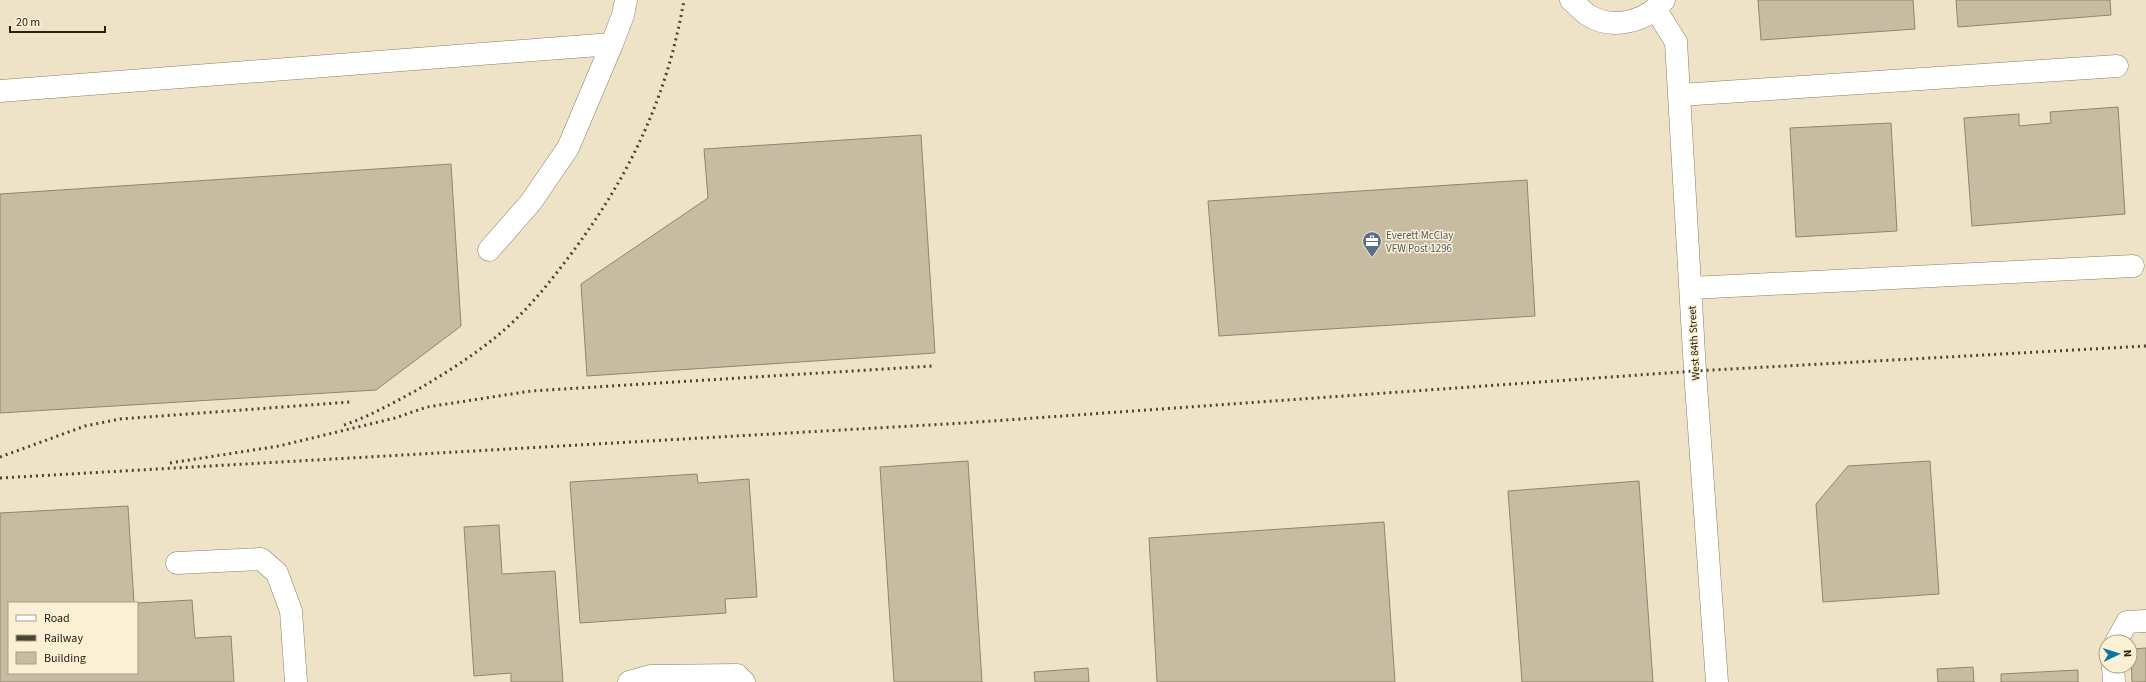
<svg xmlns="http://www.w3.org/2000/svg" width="2146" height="682" viewBox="0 0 2146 682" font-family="'Source Sans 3',sans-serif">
<rect width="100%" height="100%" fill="#efe3c7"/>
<path fill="#c7bca2" stroke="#90856c" d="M 1758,0 L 1913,0 L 1915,29 L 1761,40 Z
M 1956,0 L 2110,0 L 2111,15 L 1958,27 Z
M 2118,107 L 2125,214 L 1972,226 L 1964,118 L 2019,114 L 2019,126 L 2051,123 L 2050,112 Z
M 1891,123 L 1897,231 L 1796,237 L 1790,128 Z
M 921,135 L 935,353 L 587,376 L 581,284 L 708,198 L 704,149 Z
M 451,164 L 461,326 L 376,390 L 0,413 L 0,194 Z
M 1527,180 L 1535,316 L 1219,336 L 1208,201 Z
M 968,461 L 982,682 L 894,682 L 880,467 Z
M 1930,461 L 1939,594 L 1823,602 L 1816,504 L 1848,466 Z
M 697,474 L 698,483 L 749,479 L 757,597 L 725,599 L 726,613 L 580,623 L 570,482 Z
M 1639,481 L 1653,682 L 1522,682 L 1508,491 Z
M 128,506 L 134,603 L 9,603 L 9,673 L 137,673 L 137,603 L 192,600 L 195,638 L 231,636 L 234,682 L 0,682 L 0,513 Z
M 1384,522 L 1395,682 L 1157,682 L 1149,538 Z
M 499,525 L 502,574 L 555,571 L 563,682 L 511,682 L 511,673 L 474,676 L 464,527 Z
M 2146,648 L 2146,682 L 2132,682 L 2131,649 Z
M 1973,667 L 1974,682 L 1938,682 L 1937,669 Z
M 1088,668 L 1089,682 L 1035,682 L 1034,672 Z
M 2078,670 L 2078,682 L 2001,682 L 2001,674 Z"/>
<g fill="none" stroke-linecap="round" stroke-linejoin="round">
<defs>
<path id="minor" d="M 1571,0 C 1577,5 1582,11 1588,15 C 1613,31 1647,21 1664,0
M 1656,10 L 1676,42 L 1695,371 L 1717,682
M 0,91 L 612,44 L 623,15 L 626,0
M 1680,95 L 2117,66
M 489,250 L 531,202 L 568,148 L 612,44
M 1692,288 L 2133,266
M 177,563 L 261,559 L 277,573 L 291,611 L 296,682
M 2116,642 L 2127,622 L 2146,621
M 2113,666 L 2114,682
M 629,682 L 650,676 L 737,675 L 744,682"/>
</defs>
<use href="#minor" stroke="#897e65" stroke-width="23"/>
<use href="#minor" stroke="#fff" stroke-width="22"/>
<path stroke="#4a4437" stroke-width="3" stroke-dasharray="2 4" stroke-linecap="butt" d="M 344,425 C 370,416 393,403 417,390 C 444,374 473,356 497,336 C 524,314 547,286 568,258 C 628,179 667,99 684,0
M 0,457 L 85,426 L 120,419 L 350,402
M 170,463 L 279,446 L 395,418 L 427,407 L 531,391 L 932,366
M 0,478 L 964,423 L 1695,371 L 2146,346"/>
</g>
<defs>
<symbol id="office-pin" viewBox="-11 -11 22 30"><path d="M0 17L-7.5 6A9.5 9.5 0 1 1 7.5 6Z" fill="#5c6f8a" stroke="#fcf0d4"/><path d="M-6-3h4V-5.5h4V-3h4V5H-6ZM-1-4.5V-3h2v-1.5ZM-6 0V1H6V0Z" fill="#fff"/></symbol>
</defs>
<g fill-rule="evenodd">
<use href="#office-pin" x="1361" y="230" width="22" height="30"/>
</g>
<g text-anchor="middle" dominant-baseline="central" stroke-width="3" stroke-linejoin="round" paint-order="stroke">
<g font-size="11" fill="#4e5e75" stroke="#fcf0d4" text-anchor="start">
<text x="1386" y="235">Everett McClay<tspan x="1386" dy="13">VFW Post 1296</tspan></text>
</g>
<g font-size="11" fill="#252117" stroke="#fcf0d4">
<text transform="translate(1694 343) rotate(-93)">West 84th Street</text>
</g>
</g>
<rect x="8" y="602" width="130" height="72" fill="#fcf0d4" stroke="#a69d88"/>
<rect x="16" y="615" width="20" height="6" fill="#ffffff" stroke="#a69d88"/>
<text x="44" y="622" font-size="12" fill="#252117">Road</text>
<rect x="16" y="635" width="20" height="6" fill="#4a4437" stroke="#a69d88"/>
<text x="44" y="642" font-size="12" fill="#252117">Railway</text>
<rect x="16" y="652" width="20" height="12" fill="#c7bca2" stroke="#a69d88"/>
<text x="44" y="662" font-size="12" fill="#252117">Building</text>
<g transform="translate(2118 654) rotate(86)"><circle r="19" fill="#fcf0d4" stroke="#a69d88"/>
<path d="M0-3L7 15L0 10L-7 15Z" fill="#0978a2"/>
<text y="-6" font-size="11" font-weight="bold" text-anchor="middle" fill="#252117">N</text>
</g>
<path d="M10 26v6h95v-6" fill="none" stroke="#252117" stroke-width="2"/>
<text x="16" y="26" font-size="12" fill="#252117" stroke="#fcf0d4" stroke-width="3" paint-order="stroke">20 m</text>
</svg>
